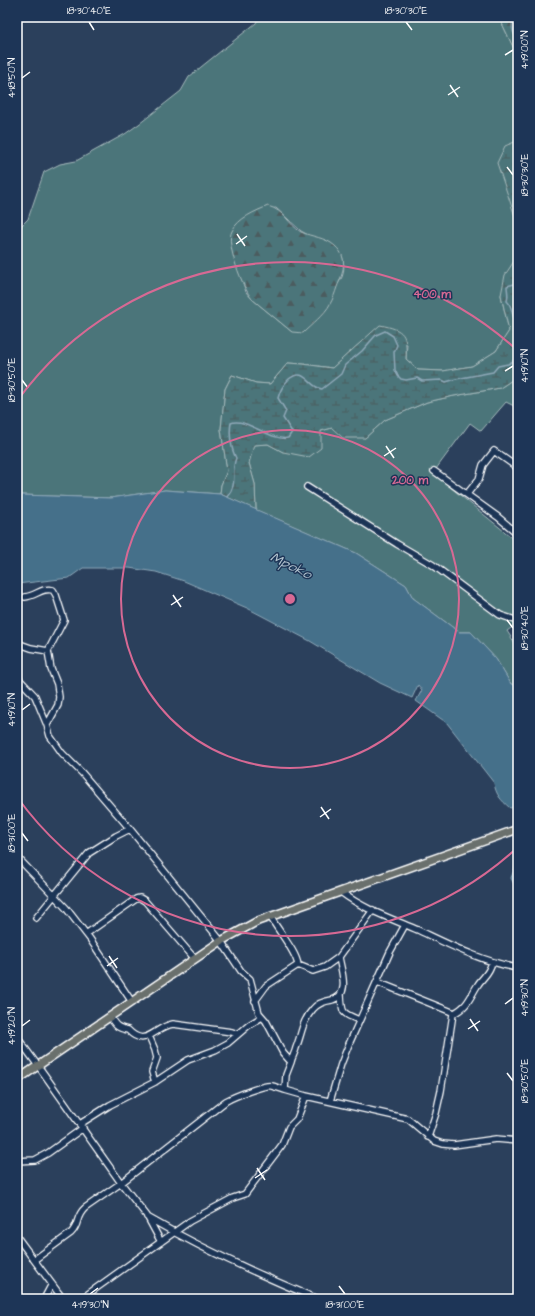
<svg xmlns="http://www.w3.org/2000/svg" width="535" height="1316" viewBox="0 0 535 1316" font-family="'Architects Daughter',sans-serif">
<defs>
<pattern id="forest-firs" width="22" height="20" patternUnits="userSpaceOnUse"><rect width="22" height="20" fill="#4c757a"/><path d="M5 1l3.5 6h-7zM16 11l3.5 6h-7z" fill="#4c5c5e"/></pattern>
<pattern id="wetland-marsh" width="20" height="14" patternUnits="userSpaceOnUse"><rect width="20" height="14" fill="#4c757a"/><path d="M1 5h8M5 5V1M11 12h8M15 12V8" fill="none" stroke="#4c5c5e"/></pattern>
</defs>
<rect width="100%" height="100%" fill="#2b405c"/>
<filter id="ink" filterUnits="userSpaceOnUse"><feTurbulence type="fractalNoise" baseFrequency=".025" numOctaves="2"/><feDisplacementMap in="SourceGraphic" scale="8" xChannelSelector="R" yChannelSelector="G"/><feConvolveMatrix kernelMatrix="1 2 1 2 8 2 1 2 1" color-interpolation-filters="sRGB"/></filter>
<g filter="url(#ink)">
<path fill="#4c757a" stroke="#a6babc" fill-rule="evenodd" d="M 259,17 L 499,17 L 515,51 L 518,52 L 518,141 L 517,141 L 512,206 L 518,225 L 518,255 L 501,295 L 509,331 L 496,351 L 472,366 L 443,371 L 418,370 L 406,359 L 407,344 L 359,344 L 332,368 L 303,364 L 288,363 L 270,384 L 256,383 L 232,375 L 225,389 L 221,429 L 227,471 L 221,485 L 220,494 L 165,490 L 111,498 L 21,495 L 17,497 L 17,230 L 28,219 L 44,172 L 60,164 L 76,161 L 125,134 L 139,124 L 181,91 L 189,77 L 201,67 L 256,23 ZM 276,208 L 301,231 L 341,253 C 344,261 345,269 342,277 C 336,291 304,320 292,332 L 252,299 L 246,292 L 234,257 L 236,225 L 259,210 Z
M 518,376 L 518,408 L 506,402 L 481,431 L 470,423 L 433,473 L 510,536 L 518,545 L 518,623 L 507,631 L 518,648 L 518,686 L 511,684 L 496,659 L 471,632 L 459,632 L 413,598 L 406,585 L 356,553 L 256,510 L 255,484 L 249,463 L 253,445 L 268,444 L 283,452 L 321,431 L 332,428 L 365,438 L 385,420 L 427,402 L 454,396 L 500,388 Z"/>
<path fill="url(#forest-firs)" stroke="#a6babc" d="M 499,17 L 518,17 L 518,52 L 515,51 Z
M 268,206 C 285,211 288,224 301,232 C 312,237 325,237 335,246 C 349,258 343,273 337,287 C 335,293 333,299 330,304 C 326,313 310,326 303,333 L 292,332 L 252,299 C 243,288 225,243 232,231 C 238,218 256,211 268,206 Z"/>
<path fill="url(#wetland-marsh)" stroke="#a6babc" d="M 517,141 L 518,142 L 518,225 L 497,163 L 505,146 Z
M 518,255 L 518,376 L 500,388 L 454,396 L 427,402 L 385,420 L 365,438 L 343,438 L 332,428 L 321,431 L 321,448 L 309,457 L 283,452 L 268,444 L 254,445 L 249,463 L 255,484 L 256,510 L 220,494 L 221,485 L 227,471 L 221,429 L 225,389 L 232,375 L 256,383 L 270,384 L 288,363 L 303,364 L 332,368 L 380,325 C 405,330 407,334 406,359 L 418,370 L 443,371 L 472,366 L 496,351 L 509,331 L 501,295 L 505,275 Z"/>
<path fill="#446f8a" stroke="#8fa9b9" d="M 165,490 L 220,494 L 356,553 L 406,585 L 413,598 L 459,632 L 471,632 L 496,659 L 511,684 L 518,686 L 518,806 L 510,808 C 501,800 496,795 494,783 L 447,723 L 416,701 L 422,690 L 418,685 L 412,698 L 380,683 L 310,641 L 247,608 L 184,581 L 156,572 L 129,568 L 83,568 L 69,578 L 17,584 L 17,497 L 21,495 L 111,498 Z
M 518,859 L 518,893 L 511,878 Z"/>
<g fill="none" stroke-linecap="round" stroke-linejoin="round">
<path stroke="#8fa9b9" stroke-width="1.5" d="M 513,17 C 512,25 511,33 518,39
M 518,283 L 507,286 C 507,291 509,295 507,301 C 514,308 510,316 518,324
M 227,497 C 239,483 230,473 236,458 C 231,449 229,433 231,423 C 246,417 272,442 288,438 L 292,432 L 283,418 L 286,411 L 278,398 C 280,390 283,385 289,379 C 305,366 309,388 322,389 L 341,374 L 345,365 L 362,351 L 376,335 L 385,331 L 393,336 L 397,345 L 394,352 L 395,370 L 398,376 L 401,379 L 406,380 L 417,378 L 422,381 L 442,380 L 446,382 L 456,379 L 493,372 L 498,366 L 508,364 L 518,358"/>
<defs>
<path id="minor" d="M 434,471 L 498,517 L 518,534
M 307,487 L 397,544 L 433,565 L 500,615 L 518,621
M 467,494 L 479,479 L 483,465 L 494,451 L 518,468
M 25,597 C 36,596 42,587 53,590 L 56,595 L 64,620 L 48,651 L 51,669 L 57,684 L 59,697 L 58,705 L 47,725 L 50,736 L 62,753 L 82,773 L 130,829 L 221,941 L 241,971 L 250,979 L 259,1013 L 266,1021 L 283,1053 L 291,1062 L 286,1075 L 285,1090 L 306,1096 L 408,1119 L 434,1141 L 443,1144 L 454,1145 L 496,1139 L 518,1141
M 17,643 L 31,648 L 48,651
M 17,677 L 35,696 L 47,725
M 17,857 L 66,908 L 90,939 L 132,1002
M 341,892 C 363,909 392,919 418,930 C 450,945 483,962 518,968
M 270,916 C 278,931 296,951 298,965
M 36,918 L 89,853 L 116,836 L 130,829
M 86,934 L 136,899 L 140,898 L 145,901 L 195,959
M 377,982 L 452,1012 L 453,1014 L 441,1091 L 436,1113 L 428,1137
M 341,995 C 342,1014 342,1013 359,1020
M 255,1001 L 266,986 L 298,965 L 313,971 L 325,967 L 339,957
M 453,1014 C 468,1006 469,999 477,986 C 483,976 489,975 492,962
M 110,1017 C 116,1026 117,1028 128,1030 C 146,1049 154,1027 173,1024 L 232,1032 L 238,1034
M 149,1036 L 155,1050 L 157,1058 L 152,1072 L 155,1082
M 17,1037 L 44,1074 L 121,1183 L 147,1216 L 161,1242
M 291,1062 C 292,1057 295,1053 296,1048 C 302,1033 302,1021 313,1009 C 318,1003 325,1001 332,1000 C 351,995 341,971 339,957 L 373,910
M 330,1101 L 341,1064 L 349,1044 L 390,952 L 405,925
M 80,1124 L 110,1105 L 155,1082 L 188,1060 L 215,1050 L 228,1043 L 249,1025 L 262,1017
M 17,1161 L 35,1160 L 48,1153 L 83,1128
M 147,1217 C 202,1249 259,1275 318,1299
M 17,1237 L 63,1299
M 34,1260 L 71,1233 C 80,1224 75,1217 85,1208 L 121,1183 L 226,1101 C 233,1097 265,1084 272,1086 C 276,1087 281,1089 285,1090
M 44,1299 L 52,1284
M 81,1299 L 190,1221 L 233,1198 L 245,1194 L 282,1145 L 289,1127 L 297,1119 L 306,1096"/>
<path id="major" d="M 17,1080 L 221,941 L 258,921 L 518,829"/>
</defs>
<use href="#minor" stroke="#fff" stroke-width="8"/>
<use href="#major" stroke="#fff" stroke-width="10"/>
<use href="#minor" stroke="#1d3557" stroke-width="5.5"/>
<use href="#major" stroke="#6a706d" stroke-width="7"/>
</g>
</g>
<path fill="none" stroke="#fff" stroke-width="1.5" d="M 89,22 L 94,30M 406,22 L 412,30M 505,55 L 513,50M 22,78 L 30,72M 450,85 L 458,97M 448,95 L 460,87M 507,167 L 513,175M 237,234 L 245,246M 236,244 L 247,236M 505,371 L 513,366M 22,380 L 28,388M 386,446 L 394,458M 384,456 L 396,448M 173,595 L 181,607M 171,605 L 183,597M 507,620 L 513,628M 22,710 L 30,704M 321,807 L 329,819M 320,817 L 331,809M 22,833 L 28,841M 109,956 L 117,968M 107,966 L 118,958M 505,1004 L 513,998M 470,1019 L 478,1031M 22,1026 L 30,1020M 468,1029 L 480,1021M 507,1073 L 513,1081M 257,1168 L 265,1180M 255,1178 L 267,1170M 339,1286 L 345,1294M 90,1294 L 98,1288"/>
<g fill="none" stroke="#d76994" stroke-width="2">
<circle cx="290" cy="599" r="169"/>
<path d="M518 847A337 337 0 0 1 17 797M17 401A337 337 0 0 1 518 351"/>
</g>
<g text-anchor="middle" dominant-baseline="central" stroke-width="3" stroke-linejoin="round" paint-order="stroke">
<g font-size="14" font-style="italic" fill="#b4c5d0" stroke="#1d3557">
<text transform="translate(291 566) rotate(26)">Mpoko</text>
</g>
</g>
<circle cx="290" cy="599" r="6" fill="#d76994" stroke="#1d3557" stroke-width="2"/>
<g font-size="12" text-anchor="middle" font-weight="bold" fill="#d76994" stroke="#1d3557" stroke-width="3" stroke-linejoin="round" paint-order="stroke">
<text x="432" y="298">400 m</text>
<text x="410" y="484">200 m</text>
</g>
<rect width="535" height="1316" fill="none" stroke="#1d3557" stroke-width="44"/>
<rect x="22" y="22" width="491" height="1272" fill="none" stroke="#fff" stroke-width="1.5"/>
<g font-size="10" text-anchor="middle" fill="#fff">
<text x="89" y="14">18°30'40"E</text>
<text x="406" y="14">18°30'30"E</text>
<text transform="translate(524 50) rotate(-90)" y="4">4°19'00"N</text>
<text transform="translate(11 78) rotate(-90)" y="4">4°18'50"N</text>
<text transform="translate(524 175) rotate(-90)" y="4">18°30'30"E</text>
<text transform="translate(524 366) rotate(-90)" y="4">4°19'10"N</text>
<text transform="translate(11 380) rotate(-90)" y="4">18°30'50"E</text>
<text transform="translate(524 628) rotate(-90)" y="4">18°30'40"E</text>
<text transform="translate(11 710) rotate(-90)" y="4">4°19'10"N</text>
<text transform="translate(11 833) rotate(-90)" y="4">18°31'00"E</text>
<text transform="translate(524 998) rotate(-90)" y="4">4°19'30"N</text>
<text transform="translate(11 1026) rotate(-90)" y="4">4°19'20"N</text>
<text transform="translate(524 1081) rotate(-90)" y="4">18°30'50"E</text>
<text x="90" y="1308">4°19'30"N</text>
<text x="345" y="1308">18°31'00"E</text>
</g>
</svg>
